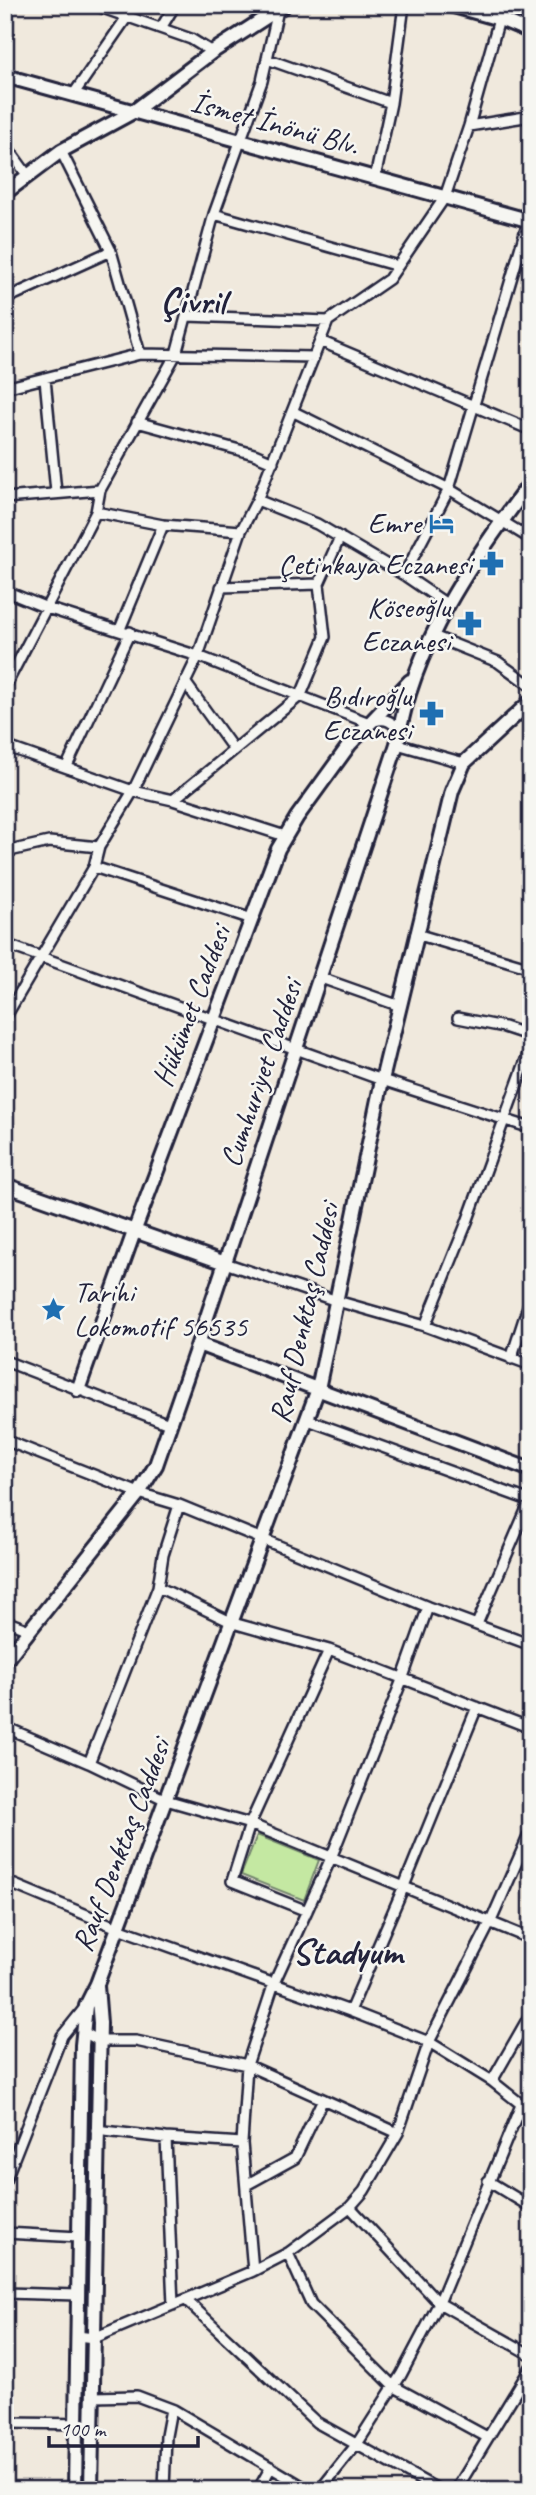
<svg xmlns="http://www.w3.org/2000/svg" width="536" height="2495" viewBox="0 0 536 2495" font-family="Caveat,sans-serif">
<rect width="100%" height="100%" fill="#f0e9dd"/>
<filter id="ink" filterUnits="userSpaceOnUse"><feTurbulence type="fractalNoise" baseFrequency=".0143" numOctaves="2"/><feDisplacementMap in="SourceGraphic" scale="14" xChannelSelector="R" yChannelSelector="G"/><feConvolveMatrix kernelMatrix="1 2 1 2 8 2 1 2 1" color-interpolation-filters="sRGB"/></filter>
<g filter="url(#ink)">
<path fill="#c4e8a2" stroke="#73856e" stroke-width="2" d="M 257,1835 L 319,1860 L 304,1900 L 241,1875 Z"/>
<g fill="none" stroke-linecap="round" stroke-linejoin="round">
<defs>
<path id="street" d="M 94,5 L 191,39 L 212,52
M 161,28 L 175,5
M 267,59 L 391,103
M 73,95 L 127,17
M 469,126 L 531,116
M 5,144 L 28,176
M 61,151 L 111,251 L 140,354
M 375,178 L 391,103 L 404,5
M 214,214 L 398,266
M 5,299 L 111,251
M 187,316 L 328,321
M 320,341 L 531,430
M 45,379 L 56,492
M 5,388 L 140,354 L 314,357
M 294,412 L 449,489 L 531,539
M 137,422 L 254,454 L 273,462
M 5,498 L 100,490
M 257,500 L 317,524 L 404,575 L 448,605
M 96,512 L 163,525 L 241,531
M 404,575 L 449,489 L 531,212
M 221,587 L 319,584
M 5,591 L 47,608 L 198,656 L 369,723 C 383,717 390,719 399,730
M 120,629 L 163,525
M 433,636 L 498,662 L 531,686
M 185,682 L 234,750
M 5,687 L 96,512 L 100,490 L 176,354 L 214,214 L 262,81 L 278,10
M 397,744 L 464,763
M 5,746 L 133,791 L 173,800 L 285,836
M 67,766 L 130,632
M 173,800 L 301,695 L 325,637 L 319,584 L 340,537
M 5,852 L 49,842 L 99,847
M 94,867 L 252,919
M 416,934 L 531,968
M 5,944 L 382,1080 L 531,1128
M 321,978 L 400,1006
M 5,1018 L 94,867 L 99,847 L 133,791 L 198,656 L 241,531 L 257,500 L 328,321 L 389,279 L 445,197 L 469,126 L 503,5
M 458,1018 L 504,1027 L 531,1036
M 225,1263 L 337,1301 L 425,1326 L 531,1365
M 425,1326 L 467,1222 L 531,1046
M 511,1359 L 531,1297
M 5,1361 L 169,1424
M 308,1420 L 531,1501
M 5,1440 L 139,1493 L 179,1505 L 428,1607 L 531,1645
M 158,1587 L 233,1623 L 329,1650 L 531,1728
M 5,1621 L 29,1630
M 477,1624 L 530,1501
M 5,1727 L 89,1763 L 166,1800 L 250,1824 L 531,1939
M 89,1763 L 158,1587 L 163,1555 L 179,1505
M 5,1881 L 118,1928 L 350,2011 L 429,2042 L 492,2081 L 531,2112
M 307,1911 L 232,1881 L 250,1824 L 329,1650
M 350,2011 L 404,1886 L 477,1707
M 84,2032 L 99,2041 L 136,2041 L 247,2065 L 398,2133
M 492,2081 L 531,2013
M 96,2130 L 166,2138 L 242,2143
M 166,2138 L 173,2305
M 5,2181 L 62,2036 L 86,2006
M 488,2181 L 531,2207
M 246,2185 L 295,2158 L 323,2099
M 350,2207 L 439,2303 L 531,2355
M 5,2233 L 79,2237
M 288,2253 L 311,2304 L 393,2386 L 487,2437
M 253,2271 L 242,2143 L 247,2065 L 274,1983 L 331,1858 L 402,1680 L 428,1607
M 5,2293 L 78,2295
M 186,2300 L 316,2422 L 439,2490
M 77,2336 L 94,2338 L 253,2271 L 288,2253 L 350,2207 L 364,2191 L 398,2133 L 429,2042 L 491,1921 L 531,1830
M 94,2397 L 137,2396 L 174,2410 L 309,2490
M 5,2423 L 92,2424
M 164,2490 L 166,2436 L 171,2409
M 258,2490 L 271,2467
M 320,2490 L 357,2444 L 401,2375 L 439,2303 L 521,2105
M 456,2490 L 531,2367"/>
<path id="secondary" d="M 450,5 L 500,19 L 531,32
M 5,76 L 531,221
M 5,193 L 61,151 L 133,112 L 212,52 L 285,5
M 5,1185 L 225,1263
M 198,1344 L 531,1470
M 78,1390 L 134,1232 L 278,849 L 297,817 L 350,744 L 410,681
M 5,1661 L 139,1493 L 156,1465 L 198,1344 L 397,744 C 413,645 472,560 531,482
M 75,2490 L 82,2045 L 86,2006 L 97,1984 L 318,1389 L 382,1080 L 452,791 L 464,763 L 531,701
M 91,2490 L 100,2023 L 97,1986"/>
</defs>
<use href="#street" stroke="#22223b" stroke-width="14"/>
<use href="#secondary" stroke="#22223b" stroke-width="18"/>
<use href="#street" stroke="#f6f6f2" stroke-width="9"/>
<use href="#secondary" stroke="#f6f6f2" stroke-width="12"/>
</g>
</g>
<defs>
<symbol id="hotel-bare" viewBox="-9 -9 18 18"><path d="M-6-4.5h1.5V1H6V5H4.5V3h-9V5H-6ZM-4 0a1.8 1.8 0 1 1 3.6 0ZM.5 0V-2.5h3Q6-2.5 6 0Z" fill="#1f6fb2" stroke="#f6f6f2" stroke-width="2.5" paint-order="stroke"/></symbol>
<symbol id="pharmacy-bare" viewBox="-9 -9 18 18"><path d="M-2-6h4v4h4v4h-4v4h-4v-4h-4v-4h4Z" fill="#1f6fb2" stroke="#f6f6f2" stroke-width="2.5" paint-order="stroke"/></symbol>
<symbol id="sight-bare" viewBox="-9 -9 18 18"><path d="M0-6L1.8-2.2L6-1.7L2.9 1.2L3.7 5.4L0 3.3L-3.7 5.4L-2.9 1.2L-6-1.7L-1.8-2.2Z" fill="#1f6fb2" stroke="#f6f6f2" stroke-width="2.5" paint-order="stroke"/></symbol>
</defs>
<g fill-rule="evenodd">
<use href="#hotel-bare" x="424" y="506" width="35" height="35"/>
<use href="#pharmacy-bare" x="474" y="546" width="35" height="35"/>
<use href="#pharmacy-bare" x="452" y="606" width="35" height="35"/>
<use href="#pharmacy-bare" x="414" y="696" width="35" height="35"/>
<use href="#sight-bare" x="36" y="1292" width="35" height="35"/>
</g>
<g text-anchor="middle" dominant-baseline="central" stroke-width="5" stroke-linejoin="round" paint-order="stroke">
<g font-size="30" fill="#22223b" stroke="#f6f6f2">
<text transform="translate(275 123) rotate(15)">İsmet İnönü Blv.</text>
<text transform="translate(191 1006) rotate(-69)">Hükümet Caddesi</text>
<text transform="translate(261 1073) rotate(-71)">Cumhuriyet Caddesi</text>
<text transform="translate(304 1313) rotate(-77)">Rauf Denktaş Caddesi</text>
<text transform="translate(121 1845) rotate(-69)">Rauf Denktaş Caddesi</text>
</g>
<g font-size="30" fill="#22223b" stroke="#f6f6f2" text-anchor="end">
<text x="421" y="523">Emre</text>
<text x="472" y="564">Çetinkaya Eczanesi</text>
<text x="450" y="607">Köseoğlu<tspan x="450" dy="34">Eczanesi</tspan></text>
<text x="411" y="696">Bıdıroğlu<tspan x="411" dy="34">Eczanesi</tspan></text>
<text x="74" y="1292" text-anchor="start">Tarihi<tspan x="74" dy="34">Lokomotif 56535</tspan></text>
</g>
<g font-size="37" font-weight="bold" fill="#22223b" stroke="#f6f6f2">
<text x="193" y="300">Çivril</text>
<text x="347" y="1951">Stadyum</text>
</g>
</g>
<rect width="536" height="2495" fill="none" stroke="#f6f6f2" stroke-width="28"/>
<rect x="14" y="14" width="508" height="2467" fill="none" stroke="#22223b" stroke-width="2.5" filter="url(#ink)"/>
<path d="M49 2436v10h149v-10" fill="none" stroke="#22223b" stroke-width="3.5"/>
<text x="60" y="2436" font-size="21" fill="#22223b" stroke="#f6f6f2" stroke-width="5" paint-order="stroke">100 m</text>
</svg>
